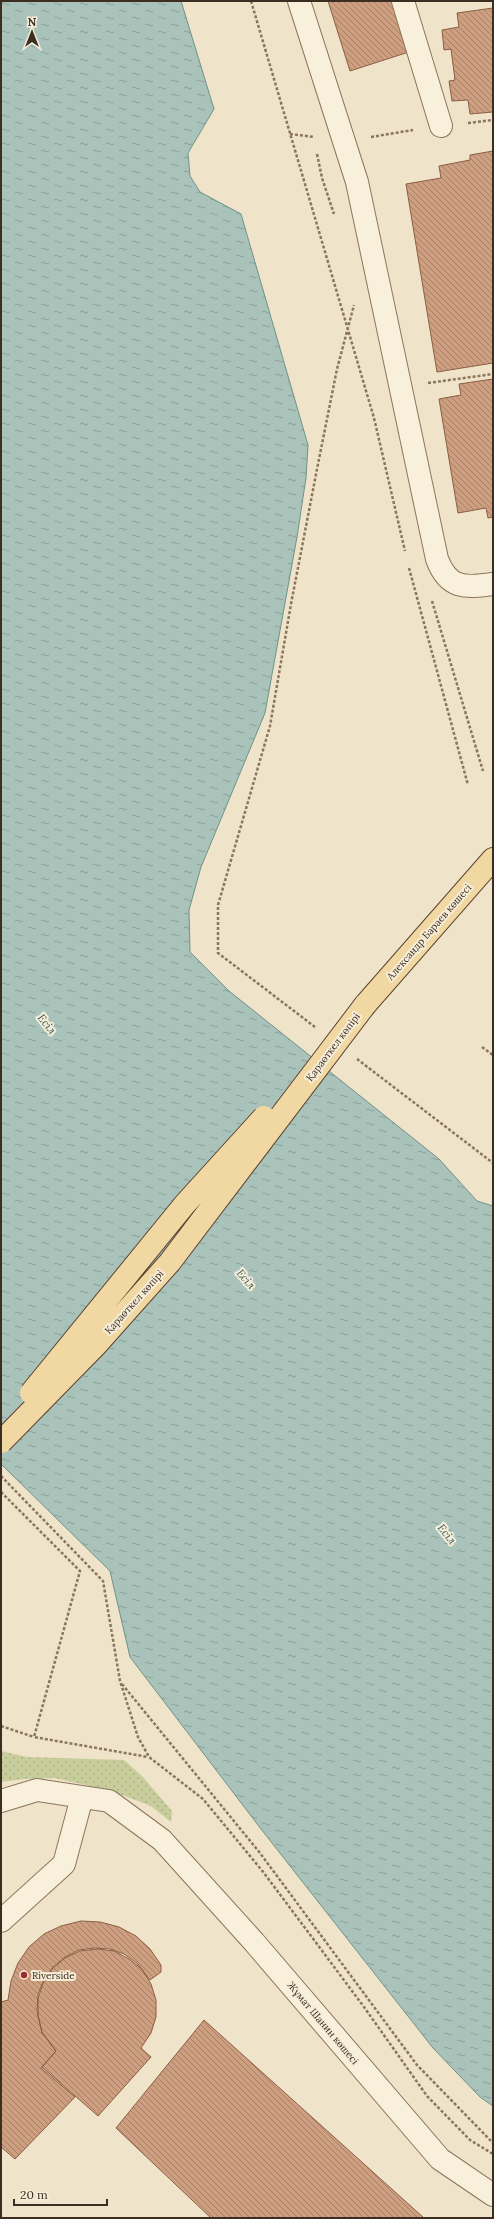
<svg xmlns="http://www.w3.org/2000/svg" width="494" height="2219" viewBox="0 0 494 2219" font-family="Lora,serif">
<defs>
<pattern id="grass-dots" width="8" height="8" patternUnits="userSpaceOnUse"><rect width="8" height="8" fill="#c8cd9c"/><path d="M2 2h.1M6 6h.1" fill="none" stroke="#adb086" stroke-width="1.8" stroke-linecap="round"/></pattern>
<pattern id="water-ripples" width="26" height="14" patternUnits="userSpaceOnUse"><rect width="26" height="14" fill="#a9c3bb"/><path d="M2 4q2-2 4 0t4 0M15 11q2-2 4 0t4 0" fill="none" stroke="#8b9f98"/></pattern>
<pattern id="building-back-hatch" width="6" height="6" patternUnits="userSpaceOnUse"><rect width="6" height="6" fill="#cd9e7f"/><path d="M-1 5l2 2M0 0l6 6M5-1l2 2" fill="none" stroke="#a88168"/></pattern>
</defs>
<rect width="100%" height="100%" fill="#efe3c9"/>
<path fill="url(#grass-dots)" d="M 1,1751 L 27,1757 L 124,1760 L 142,1776 L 172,1811 L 171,1822 L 151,1806 L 109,1790 L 54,1778 L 24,1779 L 1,1782 Z"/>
<path fill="url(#water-ripples)" stroke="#709289" d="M 1,1 L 181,1 L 214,109 L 188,153 L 190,176 L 200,192 L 241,214 L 308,445 L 306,478 L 297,537 L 265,713 L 201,867 L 189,910 L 190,952 L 229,991 L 439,1159 L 477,1201 L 493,1206 L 493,2106 L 480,2097 L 433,2048 L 261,1829 L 130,1657 L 110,1571 L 1,1464 Z"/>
<path fill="url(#building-back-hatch)" stroke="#8b5e43" d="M 328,1 L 399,1 L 415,50 L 350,71 Z
M 493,8 L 493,112 L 470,114 L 468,100 L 452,101 L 449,81 L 455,80 L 451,49 L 444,50 L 442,30 L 459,27 L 457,13 Z
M 493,151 L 493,363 L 437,372 L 406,184 L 441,178 L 439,166 L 470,160 L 470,155 Z
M 493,379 L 493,517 L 488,518 L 486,508 L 458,513 L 439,399 L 461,395 L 459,384 Z
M 81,1921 L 100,1922 L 119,1927 L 136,1936 L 150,1949 L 161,1965 L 161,1972 L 150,1980 L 137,1963 L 124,1954 L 110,1949 L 94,1948 L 79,1950 L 65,1957 L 53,1967 L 44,1980 L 38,1994 L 37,2010 L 42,2033 L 56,2051 L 41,2068 L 75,2097 L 15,2159 L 1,2147 L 1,2002 L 8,2000 L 11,1981 L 18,1963 L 29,1947 L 44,1934 L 61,1926 Z
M 97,1949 L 114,1951 L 129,1959 L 142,1969 L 151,1984 L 156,2000 L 156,2017 L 151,2033 L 141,2048 L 151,2057 L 98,2116 L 42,2067 L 56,2051 L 42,2032 L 38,2016 L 38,1999 L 43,1983 L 52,1969 L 65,1958 L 80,1951 Z
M 204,2020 L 424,2218 L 211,2218 L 116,2128 Z"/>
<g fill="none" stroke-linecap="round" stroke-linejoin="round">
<defs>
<path id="minor" d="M 299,1 L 357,182 L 437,559 C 448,589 465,588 493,584
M 403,1 L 441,126
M 1,1801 L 37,1790 L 109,1801 L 162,1840 L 254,1942 L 440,2159 L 493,2195
M 1,1921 L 64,1864 L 82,1797"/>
<path id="major" d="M 365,1005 L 493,859"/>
</defs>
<use href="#minor" stroke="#8b755d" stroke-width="24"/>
<use href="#major" stroke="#5a4331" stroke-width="24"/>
<path stroke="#8b755d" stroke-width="2.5" stroke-dasharray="3 2" stroke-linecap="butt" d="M 251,1 L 374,418 L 405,551
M 468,123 L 493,120
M 290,134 L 314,137
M 371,137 L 413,130
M 317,154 L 322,178 L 334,214
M 428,383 L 493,374
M 409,568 L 468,785
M 432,601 L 483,771
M 315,1027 L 218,953 L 218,905 L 270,726 L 291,604 L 318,464 L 337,369 L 354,305
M 482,1047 L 493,1055
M 357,1059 L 493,1163
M 1,1476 L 103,1581 L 120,1681 L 138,1737 L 149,1757 L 203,1799 L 264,1873 L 364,2007 L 427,2096 L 470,2140 L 493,2154
M 1,1492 L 80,1571 L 34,1737 L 148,1757
M 122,1684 L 260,1853 L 417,2065 L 493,2143
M 1,1726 L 34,1737"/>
<use href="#minor" stroke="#f9f0dc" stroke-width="22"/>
<use href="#major" stroke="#f1d7a2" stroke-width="22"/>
<defs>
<path id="major-bridge" d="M 31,1393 L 185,1204 L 264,1117
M 1,1442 L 97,1344 L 170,1262 L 365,1005"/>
</defs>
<use href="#major-bridge" stroke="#5a4331" stroke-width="24" stroke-linecap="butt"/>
<use href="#major-bridge" stroke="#f1d7a2" stroke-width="22"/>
</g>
<circle fill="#9a2d2f" stroke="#f6edd8" stroke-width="1.5" cx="24" cy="1975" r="4"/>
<g text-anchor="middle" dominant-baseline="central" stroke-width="4" stroke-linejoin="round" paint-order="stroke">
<g font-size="10" fill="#3c2d21" stroke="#f6edd8">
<text transform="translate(429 932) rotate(-49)">Александр Бараев көшесі</text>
<text transform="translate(333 1047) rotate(-53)">Қараөткел көпірі</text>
<text transform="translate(134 1302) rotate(-48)">Қараөткел көпірі</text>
<text transform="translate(323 2023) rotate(50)">Жұмат Шанин көшесі</text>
</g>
<g font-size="10" fill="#3c2d21" stroke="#f6edd8" text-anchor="start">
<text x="32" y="1975">Riverside</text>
</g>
<g font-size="11" font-style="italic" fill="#305b58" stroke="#f6edd8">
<text transform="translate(47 1024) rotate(52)">Есіл</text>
<text transform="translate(246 1279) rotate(50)">Есіл</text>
<text transform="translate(447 1534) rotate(52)">Есіл</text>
</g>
</g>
<rect width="494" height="2219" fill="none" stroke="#3c2d21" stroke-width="4"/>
<g transform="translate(32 32)" stroke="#f6edd8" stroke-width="3" paint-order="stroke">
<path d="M0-3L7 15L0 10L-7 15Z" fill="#3c2d21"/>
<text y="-6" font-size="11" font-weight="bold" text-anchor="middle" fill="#3c2d21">N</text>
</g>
<path d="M14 2199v6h93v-6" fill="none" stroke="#3c2d21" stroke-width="2"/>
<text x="20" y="2199" font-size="12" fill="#3c2d21" stroke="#f6edd8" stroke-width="3" paint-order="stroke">20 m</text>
</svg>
